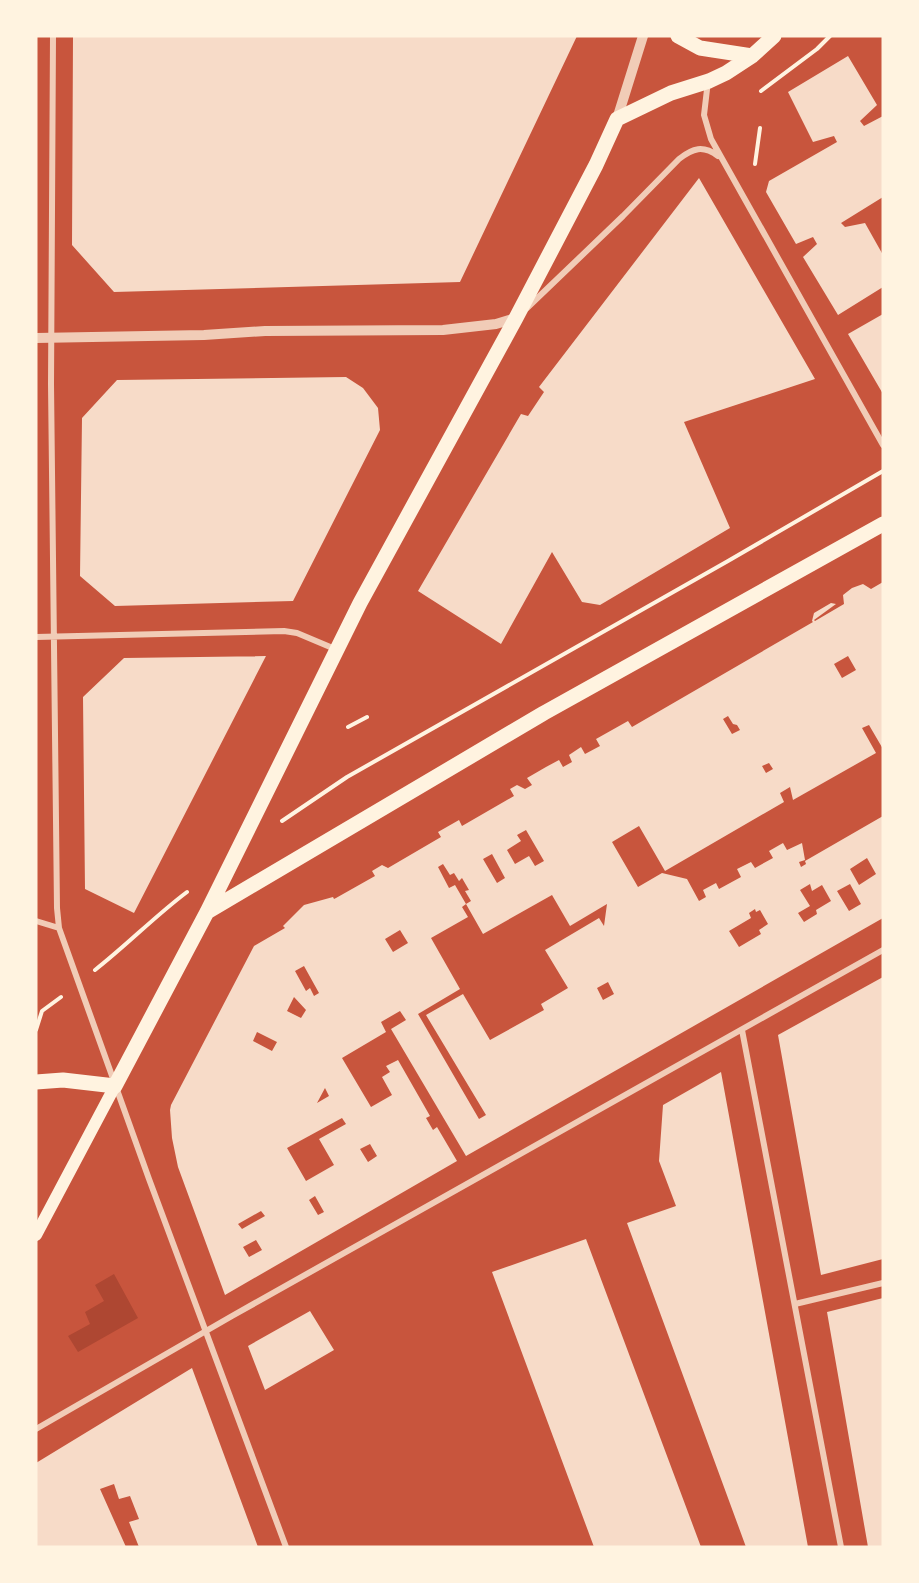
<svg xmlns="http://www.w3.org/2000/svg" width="919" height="1583" viewBox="0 0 919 1583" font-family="Quicksand,sans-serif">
<rect width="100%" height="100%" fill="#c8553d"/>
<path fill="#ae4732" d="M 114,1274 L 138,1318 L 78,1352 L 68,1336 L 90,1324 L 85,1312 L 104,1301 L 95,1285 Z"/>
<path fill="#f7dbc8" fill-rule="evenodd" d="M 73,36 L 577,36 L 460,282 L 114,292 L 72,245 Z
M 848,56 L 877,105 L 860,121 L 864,126 L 883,116 L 883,197 L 841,223 L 845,227 L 865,223 L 883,255 L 883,287 L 838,315 L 803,257 L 817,244 L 813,237 L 796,244 L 766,192 L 769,181 L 837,142 L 834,136 L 813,142 L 788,92 Z
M 699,178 L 815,379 L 684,422 L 730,528 L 600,605 L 582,602 L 552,552 L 501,644 L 418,591 L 521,414 L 528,416 L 544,392 L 539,387 Z
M 883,314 L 883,394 L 848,334 Z
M 346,377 L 363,388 L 378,408 L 380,430 L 293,601 L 115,606 L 80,576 L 82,418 L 117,380 Z
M 883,582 L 883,749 L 869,725 L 862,728 L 876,753 L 793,800 L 790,787 L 780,793 L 784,802 L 665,871 L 639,826 L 612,842 L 638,887 L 662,873 L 687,879 L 699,901 L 706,897 L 703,890 L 716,883 L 719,889 L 741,877 L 737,869 L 751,862 L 755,868 L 773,858 L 769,851 L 783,843 L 787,850 L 802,843 L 805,860 L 799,862 L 801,867 L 806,864 L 805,861 L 883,816 L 883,918 L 466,1156 L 391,1029 L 406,1020 L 400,1011 L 381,1022 L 386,1032 L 342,1058 L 371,1107 L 392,1095 L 382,1077 L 390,1072 L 386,1066 L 398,1060 L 430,1116 L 426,1118 L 433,1130 L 437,1127 L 457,1161 L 225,1295 L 178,1167 L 172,1138 L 170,1110 L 171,1105 L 254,946 L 285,928 L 283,926 L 304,905 L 333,897 L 334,899 L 336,898 L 375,876 L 372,871 L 382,865 L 388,868 L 441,837 L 438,832 L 459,820 L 462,826 L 514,796 L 510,789 L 517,785 L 525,789 L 532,785 L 527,778 L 546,767 L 559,760 L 563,767 L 572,762 L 569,755 L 581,747 L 585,754 L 600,746 L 596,739 L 628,721 L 632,727 L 813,622 L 812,621 L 814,613 L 831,603 L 836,604 L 814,620 L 815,621 L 844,604 L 843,595 L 852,588 L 863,584 L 871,589 ZM 848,656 L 856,670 L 842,678 L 834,664 ZM 728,716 L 733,724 L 737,725 L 740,730 L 732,734 L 723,719 ZM 769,763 L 773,769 L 766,773 L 762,766 ZM 526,830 L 544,861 L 535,866 L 529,856 L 515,864 L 507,850 L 521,841 L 517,835 ZM 492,854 L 505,878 L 497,883 L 483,859 ZM 867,858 L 876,874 L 859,885 L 850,869 ZM 443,864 L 450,875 L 454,873 L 459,881 L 462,878 L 469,890 L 465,891 L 471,901 L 466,904 L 455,885 L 449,888 L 438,867 ZM 810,884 L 812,891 L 822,885 L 831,901 L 816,910 L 817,914 L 804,922 L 798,913 L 810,906 L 800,890 ZM 850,884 L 861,904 L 849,911 L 837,891 ZM 552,895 L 570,926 L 607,904 L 604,926 L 599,918 L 545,950 L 568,988 L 541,1004 L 544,1010 L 490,1040 L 463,994 L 426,1015 L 486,1115 L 479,1119 L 418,1014 L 460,989 L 431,938 L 468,917 L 462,907 L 466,904 L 483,934 ZM 755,909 L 756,912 L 760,910 L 768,924 L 759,930 L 761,934 L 739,947 L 729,931 L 751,918 L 749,913 ZM 400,930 L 408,943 L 393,952 L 385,939 ZM 304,966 L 319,993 L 314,996 L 310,988 L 306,991 L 295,971 ZM 608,982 L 614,994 L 603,1000 L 597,988 ZM 294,997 L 306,1010 L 301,1018 L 287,1011 ZM 257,1032 L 277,1042 L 272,1051 L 253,1041 ZM 325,1088 L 329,1096 L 317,1103 ZM 342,1118 L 346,1124 L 319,1139 L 334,1165 L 306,1181 L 287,1148 ZM 370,1144 L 377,1156 L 368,1162 L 360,1149 ZM 315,1196 L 324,1212 L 318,1215 L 309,1200 ZM 261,1211 L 265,1216 L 242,1229 L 238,1224 ZM 256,1240 L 262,1250 L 249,1257 L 243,1247 Z
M 266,656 L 134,913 L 85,889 L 83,697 L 124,658 Z
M 883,977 L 883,1259 L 821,1275 L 778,1035 Z
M 721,1072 L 808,1547 L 746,1547 L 627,1223 L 676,1206 L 659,1161 L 663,1105 Z
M 586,1239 L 701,1547 L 594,1547 L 492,1272 Z
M 883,1298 L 883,1547 L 868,1547 L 827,1312 Z
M 310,1311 L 334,1350 L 265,1390 L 248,1346 Z
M 192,1368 L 258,1547 L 139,1547 L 129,1522 L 139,1519 L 130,1496 L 119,1499 L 114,1484 L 100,1489 L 126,1547 L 36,1547 L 36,1463 Z"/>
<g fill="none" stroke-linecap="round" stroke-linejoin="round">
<path stroke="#fff3e0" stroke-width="4" d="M 761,91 L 817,49 L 830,36
M 755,164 L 760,128
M 348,727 L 367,717
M 282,821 L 347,777 L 728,561 L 883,471
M 95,970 C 127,945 155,916 187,892
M 36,1030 L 42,1011 L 61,997"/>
<path stroke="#f1ccb7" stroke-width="6" d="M 53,36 L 51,384 L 57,908 L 59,928 L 149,1179 L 286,1547
M 708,81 L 704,115 L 711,139 L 883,445
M 527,308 L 623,216 L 679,159 C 693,148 703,145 718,156
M 36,637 L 284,631 L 297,633 L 335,649
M 36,921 L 59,928
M 742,1030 L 841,1547
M 795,1304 L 883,1283
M 36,1429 L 232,1316 L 883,950"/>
<path stroke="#f1ccb7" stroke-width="10" d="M 617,119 L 643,36
M 36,338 L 204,335 L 265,331 L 443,330 L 496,324 L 516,318"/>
<path stroke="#fff3e0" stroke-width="12" d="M 36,1235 L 115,1086"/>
<path stroke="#fff3e0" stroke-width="15" d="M 678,36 L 700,48 L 752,56
M 207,912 L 544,713 L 883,524
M 36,1082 L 63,1080 L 115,1086 L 207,912 L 360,603 L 516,318 L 596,165 L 617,119 L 671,93 L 709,81 L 726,73 L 752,56 L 774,36"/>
</g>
<rect width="919" height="1583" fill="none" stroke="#fff3e0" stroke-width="75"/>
</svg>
